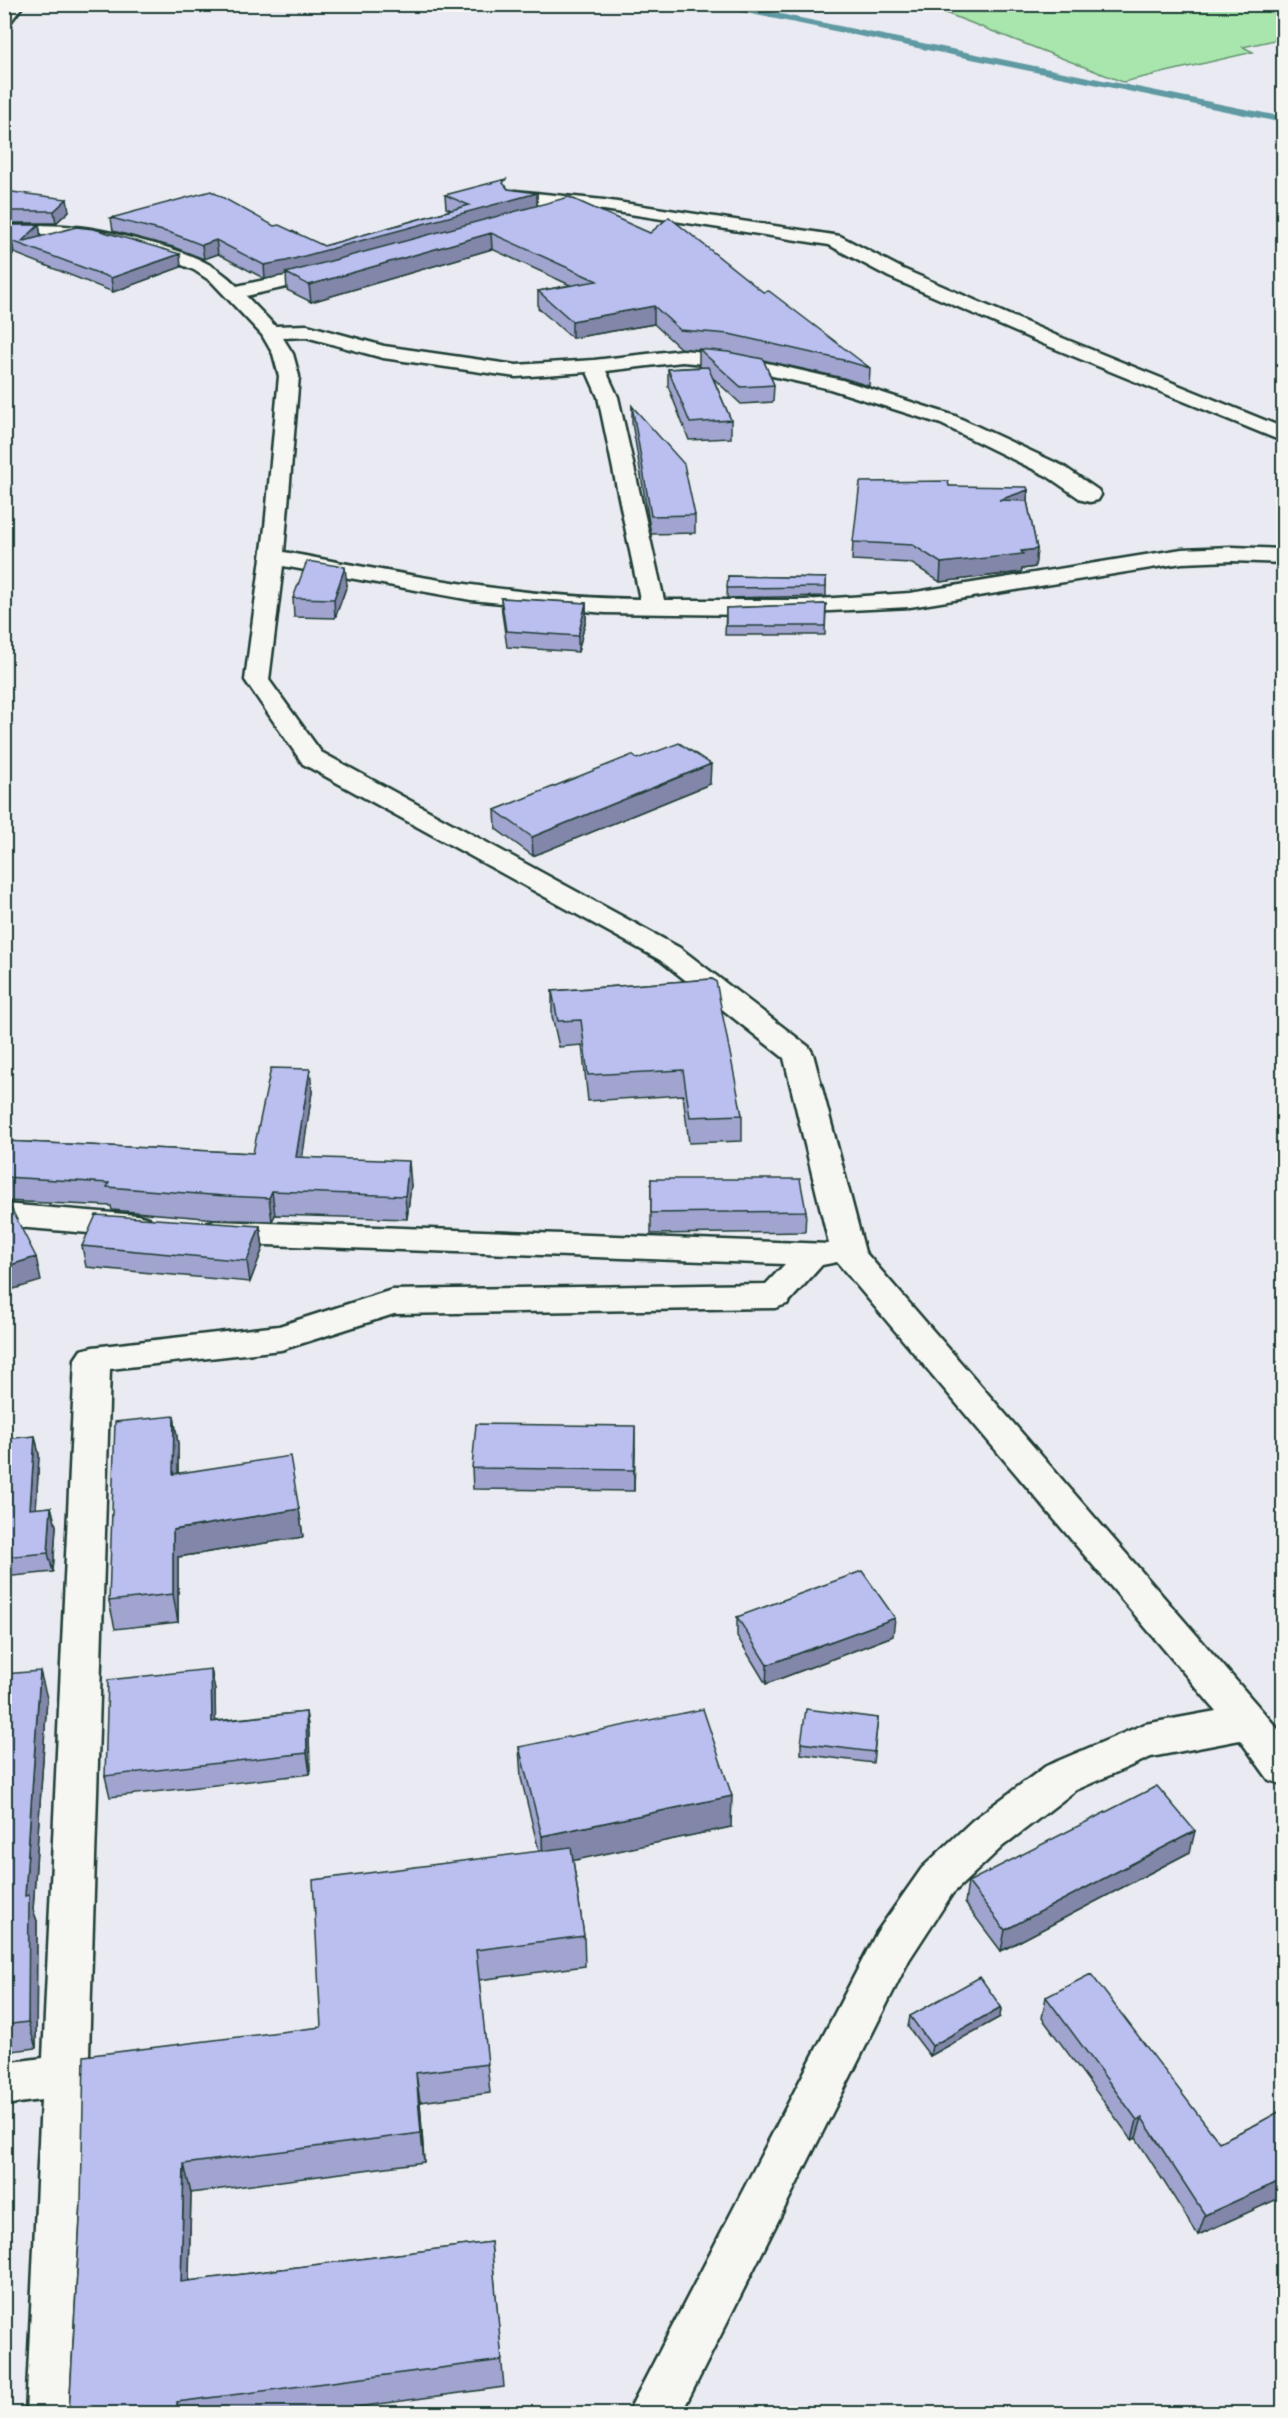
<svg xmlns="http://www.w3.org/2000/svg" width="1288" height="2418" viewBox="0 0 1288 2418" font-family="'Balsamiq Sans',sans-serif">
<rect width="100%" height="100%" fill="#eaebf2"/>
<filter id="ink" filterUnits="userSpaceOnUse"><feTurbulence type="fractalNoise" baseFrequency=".0167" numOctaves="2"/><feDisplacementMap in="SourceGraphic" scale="12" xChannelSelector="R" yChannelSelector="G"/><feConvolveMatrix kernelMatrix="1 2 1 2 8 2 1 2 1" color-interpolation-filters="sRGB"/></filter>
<g filter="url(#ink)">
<path fill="#a8e6ad" stroke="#649270" stroke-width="1.5" d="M 925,5 L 1283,5 L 1283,38 L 1243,47 L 1253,52 L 1123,82 Z"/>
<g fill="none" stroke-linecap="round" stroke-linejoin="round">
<path stroke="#5f99a2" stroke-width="6" d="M 717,4 L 1284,120"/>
<defs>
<path id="minor" d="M 9,4 L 24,4 L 9,24 L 4,25 L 4,10 Z
M 515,191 L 604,200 L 840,236 L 903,269 L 1055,335 L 1284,428 L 1284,442 L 1041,343 L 889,277 L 829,245 L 604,210 L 540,205 L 509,200 L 506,196 L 509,192 Z
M 4,225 C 35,225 67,224 97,230 C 114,233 130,238 147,242 C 181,251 212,260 237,286 L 329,266 L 336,268 L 338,272 L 336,276 L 246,296 L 275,326 L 307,325 L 384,346 L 516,365 L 594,360 L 682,350 L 728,354 L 842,380 L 955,416 L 1063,466 L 1098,490 L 1101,495 L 1098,500 L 1090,502 L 1082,500 L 1047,476 L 941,424 L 830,389 L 728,366 L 682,362 L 606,371 L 618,397 L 664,600 L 804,600 L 910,593 L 1182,549 L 1232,547 L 1284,549 L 1284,563 L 1232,561 L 1182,563 L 910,607 L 749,615 L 605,613 L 471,600 L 283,566 L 269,680 L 321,752 L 680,948 L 809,1047 L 813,1054 L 865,1252 L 1284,1736 L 1284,1785 L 1269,1780 L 1240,1740 L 1151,1757 L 1076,1790 L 1003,1846 L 952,1894 L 909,1960 L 681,2414 L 627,2414 L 877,1932 L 922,1868 L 973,1820 L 1046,1766 L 1145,1724 L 1216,1711 L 837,1262 L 822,1265 L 787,1304 L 775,1308 L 394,1314 L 281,1350 L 110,1369 L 78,2414 L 26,2414 L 41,2100 L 4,2105 L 4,2063 L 43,2058 L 75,1359 L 81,1350 L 93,1347 L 279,1326 L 392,1290 L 766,1284 L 785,1264 L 215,1243 L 203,1240 L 198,1232 L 203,1224 L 215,1221 L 829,1244 L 784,1058 L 660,960 L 303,764 L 245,680 L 265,527 L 279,376 L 273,354 L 262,335 L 212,282 L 194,270 L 168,259 L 96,240 L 61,236 L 4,235 ZM 306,337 L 383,358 L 516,377 L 587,372 L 598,397 L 640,599 C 520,598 402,574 284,552 L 299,376 L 293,354 L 283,338 Z
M 4,1204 L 137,1215 L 149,1218 L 154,1226 L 149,1234 L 137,1237 L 4,1226 Z"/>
</defs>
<use href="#minor" stroke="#1f3d34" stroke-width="5"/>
<use href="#minor" fill="#f6f6f2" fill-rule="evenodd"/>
</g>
<path fill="#a0a4ce" stroke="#1f3d34" stroke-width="1.5" d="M 506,186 L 508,189 L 537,193 L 537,206 L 763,292 L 870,368 L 869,386 L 843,378 L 763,360 L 774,385 L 773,402 L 741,404 L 713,378 L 731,420 L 731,438 L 689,440 L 668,386 L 668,369 L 701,367 L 699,366 L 699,350 L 680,348 L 654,324 L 572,338 L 538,308 L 538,291 L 570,285 L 492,249 L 311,302 L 287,290 L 286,275 L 265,279 L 218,254 L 204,259 L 173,247 L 113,231 L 111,218 L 274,226 L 324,246 L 451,210 L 446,208 L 445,195 Z
M 4,191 L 69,211 L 56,223 L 4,223 Z
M 4,225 L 39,225 L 41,237 L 181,267 L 113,292 L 14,253 Z
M 632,406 L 695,515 L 695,533 L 651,534 L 632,423 Z
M 949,486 L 1028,490 L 1027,501 L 1037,549 L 1035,567 L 1022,569 L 1021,572 L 940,582 L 911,563 L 852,560 L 853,542 Z
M 728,576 L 826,578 L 826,596 L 727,598 Z
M 347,585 L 335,618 L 294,617 L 293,598 Z
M 501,598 L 586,603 L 586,619 L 578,652 L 507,647 L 502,613 Z
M 826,604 L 825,635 L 725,635 L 726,608 Z
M 637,759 L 710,784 L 533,856 L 496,829 L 495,810 Z
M 712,979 L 742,1115 L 742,1141 L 689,1143 L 683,1095 L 588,1101 L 582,1045 L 559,1047 L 552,1016 L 552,991 Z
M 312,1092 L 302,1157 L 411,1185 L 407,1219 L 275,1215 L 272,1221 L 228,1220 L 112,1210 L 111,1206 L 4,1201 L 4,1141 L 253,1153 Z
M 651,1179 L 806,1211 L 805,1232 L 651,1234 Z
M 260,1226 L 263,1248 L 250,1282 L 86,1267 L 82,1246 Z
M 174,1416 L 178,1444 L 178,1473 L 299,1509 L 303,1537 L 178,1557 L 178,1622 L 115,1629 L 109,1601 Z
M 35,1436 L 39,1455 L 36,1509 L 51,1507 L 56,1526 L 53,1572 L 4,1577 L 4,1439 Z
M 635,1448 L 634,1491 L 473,1489 L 472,1468 Z
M 737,1617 L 893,1636 L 766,1684 L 737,1636 Z
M 211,1669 L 215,1691 L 215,1721 L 306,1712 L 309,1733 L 310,1774 L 110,1797 L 105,1776 Z
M 4,1674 L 47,1698 L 33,1910 L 37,1921 L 36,2048 L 4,2052 Z
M 878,1718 L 873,1763 L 801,1754 L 801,1743 Z
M 519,1747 L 731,1827 L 573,1860 L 584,1936 L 585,1966 L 479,1980 L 490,2093 L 420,2102 L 424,2162 L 191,2193 L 189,2281 L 491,2242 L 504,2387 L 306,2414 L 69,2414 L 81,2202 L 321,2027 L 539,1851 L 521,1778 Z
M 1190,1852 L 1001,1951 L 965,1903 L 968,1882 Z
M 1046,1997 L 1219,2142 L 1255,2125 L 1284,2109 L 1284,2196 L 1198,2235 L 1136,2138 L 1132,2140 L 1042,2018 Z
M 1001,2007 L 1000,2017 L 930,2056 L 908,2027 L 910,2016 Z"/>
<path fill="#8286a8" stroke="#1f3d34" stroke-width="1.5" d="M 537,193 L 537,207 L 288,275 L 286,273 L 286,275 L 265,279 L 264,265 Z
M 67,199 L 69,211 L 56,223 L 54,211 Z
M 39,225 L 41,238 L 21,242 Z
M 491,233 L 492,249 L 311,302 L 309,285 Z
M 216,240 L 218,254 L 204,259 L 202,245 Z
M 12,241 L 14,253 L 4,264 L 4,249 Z
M 180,254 L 181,267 L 113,292 L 111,278 Z
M 654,306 L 654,324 L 572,338 L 572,321 Z
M 1028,490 L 1026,508 L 999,500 Z
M 1037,549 L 1035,567 L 1022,569 L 1021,572 L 940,582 L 941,563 Z
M 345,567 L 347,585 L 335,618 L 334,599 Z
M 586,603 L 586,619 L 578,652 L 578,636 Z
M 711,764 L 710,784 L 533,856 L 532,837 Z
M 310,1069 L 312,1092 L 299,1181 L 296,1157 Z
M 409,1161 L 411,1185 L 407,1219 L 405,1196 Z
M 272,1191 L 275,1215 L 272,1221 L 269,1198 Z
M 260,1226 L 263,1248 L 250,1282 L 247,1261 Z
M 36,1257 L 41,1281 L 4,1292 L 4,1267 Z
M 174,1416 L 178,1444 L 178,1502 L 173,1474 Z
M 635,1426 L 635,1448 L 634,1491 L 634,1470 Z
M 35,1436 L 39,1455 L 35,1528 L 30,1509 Z
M 51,1507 L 56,1526 L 53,1572 L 48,1553 Z
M 299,1509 L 303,1537 L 178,1557 L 178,1622 L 173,1594 L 173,1530 Z
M 895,1618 L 893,1636 L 766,1684 L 767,1665 Z
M 211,1669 L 215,1691 L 216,1743 L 212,1722 Z
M 40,1671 L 47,1698 L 33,1910 L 37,1921 L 36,2048 L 28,2022 L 25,1896 Z
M 306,1712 L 309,1733 L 310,1774 L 307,1753 Z
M 732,1796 L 731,1827 L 543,1867 L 542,1836 Z
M 1195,1831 L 1190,1852 L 1001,1951 L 1005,1930 Z
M 1001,2007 L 1000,2017 L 930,2056 L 932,2046 Z
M 416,2073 L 420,2102 L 424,2162 L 421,2133 Z
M 1142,2118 L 1136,2138 L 1132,2140 L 1137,2120 Z
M 184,2164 L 191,2193 L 188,2310 L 181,2282 Z
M 1284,2179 L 1284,2196 L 1198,2235 L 1205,2215 Z
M 4,2200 L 10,2216 L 4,2289 Z
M 177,2402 L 180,2414 L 177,2414 Z"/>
<path fill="#babff0" stroke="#1f3d34" stroke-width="1.5" d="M 506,179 L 503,183 L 508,189 L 537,193 L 286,261 L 264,265 L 216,240 L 202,245 L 171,233 L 111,218 L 211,191 L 274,226 L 279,225 L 324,246 L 469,205 L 445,195 Z
M 4,191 L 67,199 L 54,211 L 4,211 Z
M 569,197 L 650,233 L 669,217 L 763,292 L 769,291 L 870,368 L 843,360 L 729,334 L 680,330 L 654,306 L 572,321 L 538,291 L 597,281 L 491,233 L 309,285 L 286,273 Z
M 4,225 L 39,225 L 21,242 L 76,227 L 94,229 L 180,254 L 111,278 L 12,241 L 4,249 Z
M 699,349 L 728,352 L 763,359 L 774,385 L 741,387 Z
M 708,367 L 731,420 L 690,423 L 668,369 Z
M 632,406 L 684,464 L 695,515 L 651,516 Z
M 948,481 L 949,486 L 1027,487 L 1028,490 L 999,500 L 1027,501 L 1037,549 L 1021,551 L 1023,554 L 941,563 L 913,545 L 853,542 L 860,482 Z
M 307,561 L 345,567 L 334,599 L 293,598 Z
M 728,576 L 826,578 L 826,587 L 727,588 Z
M 501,598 L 586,603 L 578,636 L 506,631 Z
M 826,604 L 825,626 L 726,626 L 726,608 Z
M 679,743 L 711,764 L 532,837 L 495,810 L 632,755 L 637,759 Z
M 712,979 L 716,981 L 742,1115 L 690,1117 L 683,1070 L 588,1075 L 581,1020 L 558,1021 L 552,991 Z
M 271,1068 L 310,1069 L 296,1157 L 409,1161 L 405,1196 L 272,1191 L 269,1198 L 225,1196 L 107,1187 L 109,1183 L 4,1177 L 4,1141 L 253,1153 Z
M 651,1179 L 800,1179 L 806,1211 L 651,1213 Z
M 4,1205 L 10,1206 L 36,1257 L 4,1267 Z
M 96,1215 L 260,1226 L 247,1261 L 82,1246 Z
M 174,1416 L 173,1474 L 290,1456 L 299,1509 L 173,1530 L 173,1594 L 109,1601 L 115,1422 Z
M 476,1424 L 635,1426 L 634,1470 L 472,1468 Z
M 35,1436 L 30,1509 L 51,1507 L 48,1553 L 4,1557 L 4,1439 Z
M 862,1571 L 895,1618 L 767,1665 L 737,1617 Z
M 211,1669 L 212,1722 L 306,1712 L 307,1753 L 105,1776 L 108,1680 Z
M 40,1671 L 25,1896 L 29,1895 L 28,2022 L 4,2025 L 4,1674 Z
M 703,1709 L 732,1796 L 542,1836 L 519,1747 Z
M 806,1709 L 878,1718 L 874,1752 L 801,1743 Z
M 1157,1786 L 1195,1831 L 1005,1930 L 968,1882 Z
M 571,1847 L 584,1936 L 476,1950 L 488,2064 L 416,2073 L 421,2133 L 184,2164 L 181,2282 L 491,2242 L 502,2360 L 177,2402 L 177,2414 L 69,2414 L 81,2202 L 84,2056 L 321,2027 L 313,1880 Z
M 1091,1974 L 1219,2142 L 1255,2125 L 1284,2109 L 1284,2179 L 1205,2215 L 1142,2118 L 1137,2120 L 1046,1997 Z
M 980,1977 L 1001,2007 L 932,2046 L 910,2016 Z"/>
</g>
<rect width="1288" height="2418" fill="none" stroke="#f6f6f2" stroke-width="24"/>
<rect x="12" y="12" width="1264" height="2394" fill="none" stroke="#1f3d34" stroke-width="2" filter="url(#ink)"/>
</svg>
